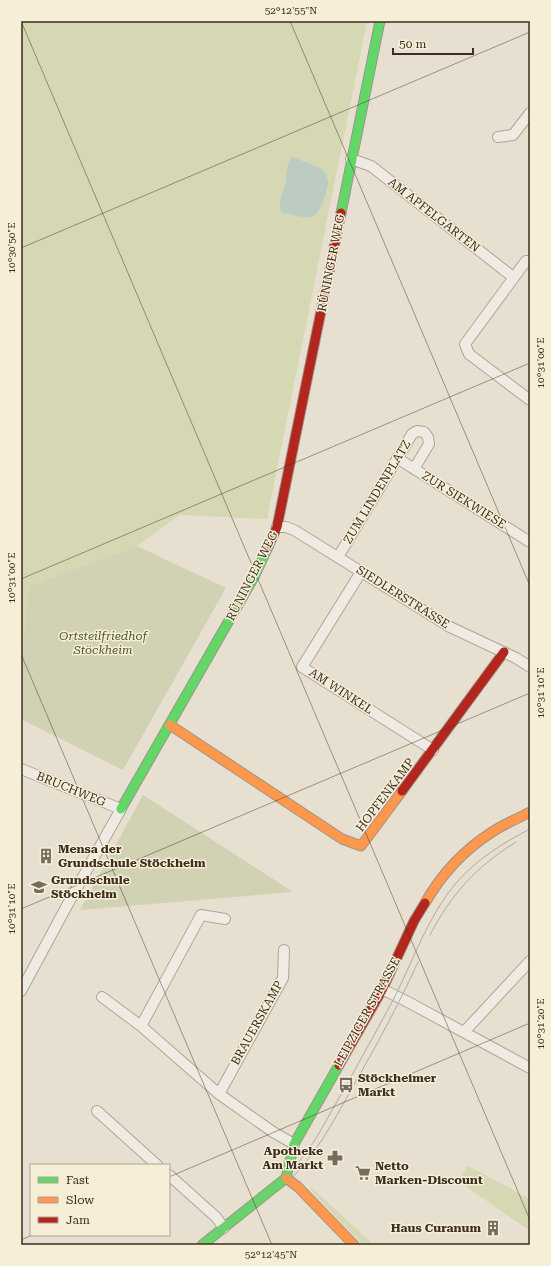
<svg xmlns="http://www.w3.org/2000/svg" width="551" height="1266" viewBox="0 0 551 1266" font-family="'Roboto Serif',serif">
<rect width="100%" height="100%" fill="#e7e0d1"/>
<path fill="#d6d7b3" d="M 21,21 L 367,21 L 267,519 L 180,515 L 137,546 L 29,586 L 21,669 Z
M 468,1166 L 530,1199 L 530,1231 L 458,1181 Z
M 312,1188 L 374,1245 L 363,1245 L 310,1189 Z"/>
<path fill="#d1d1b3" d="M 137,546 L 226,588 L 123,770 L 21,719 L 21,669 L 29,586 Z
M 143,795 L 293,892 L 80,910 Z"/>
<path fill="#bcccc2" d="M 293,157 L 322,169 C 325,172 328,178 328,183 C 327,191 321,213 313,216 C 303,220 292,213 282,213 C 277,204 283,194 285,185 C 286,182 286,178 286,175 C 287,170 288,164 290,159 Z"/>
<g fill="none" stroke-linecap="round" stroke-linejoin="round">
<defs>
<path id="street" d="M 498,137 L 513,135 L 530,113
M 351,159 L 371,166 L 513,277
M 530,261 L 526,261 L 465,344 L 469,354 L 530,400
M 397,458 L 530,542
M 277,527 L 286,527 L 294,530 L 450,627 L 516,658 L 530,667
M 338,557 L 412,434 L 417,431 L 424,432 L 428,437 L 429,444 L 414,469
M 361,572 L 302,667 L 433,750
M 21,769 L 121,809 L 70,900 L 21,991
M 382,990 L 388,992 L 408,1002 L 530,1068
M 102,997 L 141,1026 L 219,1094 L 273,1132 L 294,1144
M 141,1026 L 201,915 L 225,919
M 464,1032 L 530,961
M 219,1094 L 283,978 L 284,950
M 97,1111 L 157,1165
M 169,1175 L 216,1217 L 224,1228"/>
<path id="fast" d="M 341,213 L 380,21
M 121,809 L 254,577 L 268,547
M 202,1245 L 286,1178 L 294,1144 L 339,1065"/>
<path id="slow" d="M 170,725 L 342,839 L 361,846 L 402,791
M 425,903 C 441,875 464,850 492,832 C 504,824 517,819 530,812
M 286,1178 L 298,1187 L 354,1245"/>
<path id="jam" d="M 268,547 L 277,527 L 341,213
M 402,791 L 504,652
M 339,1065 L 382,990 L 414,921 L 425,903"/>
</defs>
<use href="#street" stroke="#ada599" stroke-width="12"/>
<use href="#fast" stroke="#9c958a" stroke-width="11"/>
<use href="#slow" stroke="#9c958a" stroke-width="11"/>
<use href="#jam" stroke="#9c958a" stroke-width="11"/>
<use href="#street" stroke="#efebe3" stroke-width="10"/>
<use href="#fast" stroke="#63d668" stroke-width="9"/>
<use href="#slow" stroke="#ff974d" stroke-width="9"/>
<use href="#jam" stroke="#b3261e" stroke-width="9"/>
<path stroke="#afaaa2" stroke-width="1" d="M 430,935 C 451,894 477,866 516,842
M 290,1180 C 318,1151 332,1124 351,1090 C 375,1048 398,1006 418,962
M 198,1245 C 240,1213 291,1181 318,1135 C 343,1091 368,1047 392,1002 C 413,962 427,917 457,882 C 477,859 503,843 530,829"/>
</g>
<path fill="none" stroke="#3d2e20" stroke-width="1" stroke-opacity="0.45" d="M 21,21 L 530,1220M 290,21 L 530,586M 21,248 L 530,32M 21,579 L 530,363M 21,654 L 272,1245M 21,909 L 530,693M 169,1177 L 530,1023M 21,1240 L 32,1235"/>
<defs>
<symbol id="building-bare" viewBox="-9 -9 18 18"><path d="M-4-6H4V6H1V3H-1V6H-4ZM-2.5-4.3h1.7v1.8h-1.7ZM.8-4.3h1.7v1.8H.8ZM-2.5-1h1.7V.8h-1.7ZM.8-1h1.7V.8H.8Z" fill="#786c5e" stroke="#f7eed8" stroke-width="2.5" paint-order="stroke"/></symbol>
<symbol id="school-bare" viewBox="-9 -9 18 18"><path d="M0-5L7-2L0 1L-7-2ZM-4 1L0 2.5L4 1V4Q0 6-4 4Z" fill="#786c5e" stroke="#f7eed8" stroke-width="2.5" paint-order="stroke"/></symbol>
<symbol id="bus-bare" viewBox="-9 -9 18 18"><path d="M-5-6H5V4H4V6H2V4H-2V6H-4V4H-5ZM-3.5-4V0h7V-4ZM-3.5 1.2v1.5H-2V1.2ZM2 1.2v1.5H3.5V1.2Z" fill="#786c5e" stroke="#f7eed8" stroke-width="2.5" paint-order="stroke"/></symbol>
<symbol id="pharmacy-bare" viewBox="-9 -9 18 18"><path d="M-2-6h4v4h4v4h-4v4h-4v-4h-4v-4h4Z" fill="#786c5e" stroke="#f7eed8" stroke-width="2.5" paint-order="stroke"/></symbol>
<symbol id="supermarket-bare" viewBox="-9 -9 18 18"><path d="M-6-5.5h2.5l.6 2H6L4.5 2H-2.5L-4.4-4H-6ZM-1.5 3.2a1.3 1.3 0 1 0 .1 0ZM3 3.2a1.3 1.3 0 1 0 .1 0Z" fill="#786c5e" stroke="#f7eed8" stroke-width="2.5" paint-order="stroke"/></symbol>
</defs>
<g fill-rule="evenodd">
<use href="#building-bare" x="35" y="845" width="22" height="22"/>
<use href="#school-bare" x="28" y="876" width="22" height="22"/>
<use href="#bus-bare" x="335" y="1074" width="22" height="22"/>
<use href="#pharmacy-bare" x="324" y="1147" width="22" height="22"/>
<use href="#supermarket-bare" x="352" y="1162" width="22" height="22"/>
<use href="#building-bare" x="482" y="1217" width="22" height="22"/>
</g>
<g text-anchor="middle" dominant-baseline="central" stroke-width="3" stroke-linejoin="round" paint-order="stroke">
<g font-size="12" fill="#3d2e20" stroke="#f7eed8">
<text transform="translate(434 215) rotate(38)">AM APFELGARTEN</text>
<text transform="translate(331 263) rotate(-79)">RÜNINGER WEG</text>
<text transform="translate(377 492) rotate(-59)">ZUM LINDENPLATZ</text>
<text transform="translate(464 500) rotate(32)">ZUR SIEKWIESE</text>
<text transform="translate(252 576) rotate(-63)">RÜNINGER WEG</text>
<text transform="translate(403 597) rotate(32)">SIEDLERSTRASSE</text>
<text transform="translate(341 691) rotate(33)">AM WINKEL</text>
<text transform="translate(71 789) rotate(22)">BRUCHWEG</text>
<text transform="translate(385 795) rotate(-53)">HOPFENKAMP</text>
<text transform="translate(367 1012) rotate(-61)">LEIPZIGER STRASSE</text>
<text transform="translate(257 1023) rotate(-61)">BRAUERSKAMP</text>
</g>
<g font-size="12" font-style="italic" fill="#4d5a26" stroke="#f7eed8">
<text x="103" y="636">Ortsteilfriedhof<tspan x="103" dy="14">Stöckheim</tspan></text>
</g>
<g font-size="12" font-weight="bold" fill="#3d2e20" stroke="#f7eed8" text-anchor="start">
<text x="58" y="849">Mensa der<tspan x="58" dy="14">Grundschule Stöckheim</tspan></text>
<text x="51" y="880">Grundschule<tspan x="51" dy="14">Stöckheim</tspan></text>
<text x="358" y="1078">Stöckheimer<tspan x="358" dy="14">Markt</tspan></text>
<text x="323" y="1151" text-anchor="end">Apotheke<tspan x="323" dy="14">Am Markt</tspan></text>
<text x="375" y="1166">Netto<tspan x="375" dy="14">Marken-Discount</tspan></text>
<text x="481" y="1228" text-anchor="end">Haus Curanum</text>
</g>
</g>
<rect width="551" height="1266" fill="none" stroke="#f7eed8" stroke-width="44"/>
<rect x="30" y="1164" width="140" height="72" fill="#f7eed8" stroke="#ada18e"/>
<rect x="38" y="1177" width="20" height="6" fill="#63d668" stroke="#ada18e"/>
<text x="66" y="1184" font-size="12" fill="#3d2e20">Fast</text>
<rect x="38" y="1197" width="20" height="6" fill="#ff974d" stroke="#ada18e"/>
<text x="66" y="1204" font-size="12" fill="#3d2e20">Slow</text>
<rect x="38" y="1217" width="20" height="6" fill="#b3261e" stroke="#ada18e"/>
<text x="66" y="1224" font-size="12" fill="#3d2e20">Jam</text>
<path d="M393 48v6h80v-6" fill="none" stroke="#3d2e20" stroke-width="2"/>
<text x="399" y="48" font-size="12" fill="#3d2e20" stroke="#f7eed8" stroke-width="3" paint-order="stroke">50 m</text>
<rect x="22" y="22" width="507" height="1222" fill="none" stroke="#3d2e20" stroke-width="1.5"/>
<g font-size="10" text-anchor="middle" fill="#3d2e20">
<text x="291" y="14">52°12'55"N</text>
<text transform="translate(11 248) rotate(-90)" y="4">10°30'50"E</text>
<text transform="translate(540 363) rotate(-90)" y="4">10°31'00"E</text>
<text transform="translate(11 578) rotate(-90)" y="4">10°31'00"E</text>
<text transform="translate(540 693) rotate(-90)" y="4">10°31'10"E</text>
<text transform="translate(11 909) rotate(-90)" y="4">10°31'10"E</text>
<text transform="translate(540 1024) rotate(-90)" y="4">10°31'20"E</text>
<text x="271" y="1258">52°12'45"N</text>
</g>
</svg>
